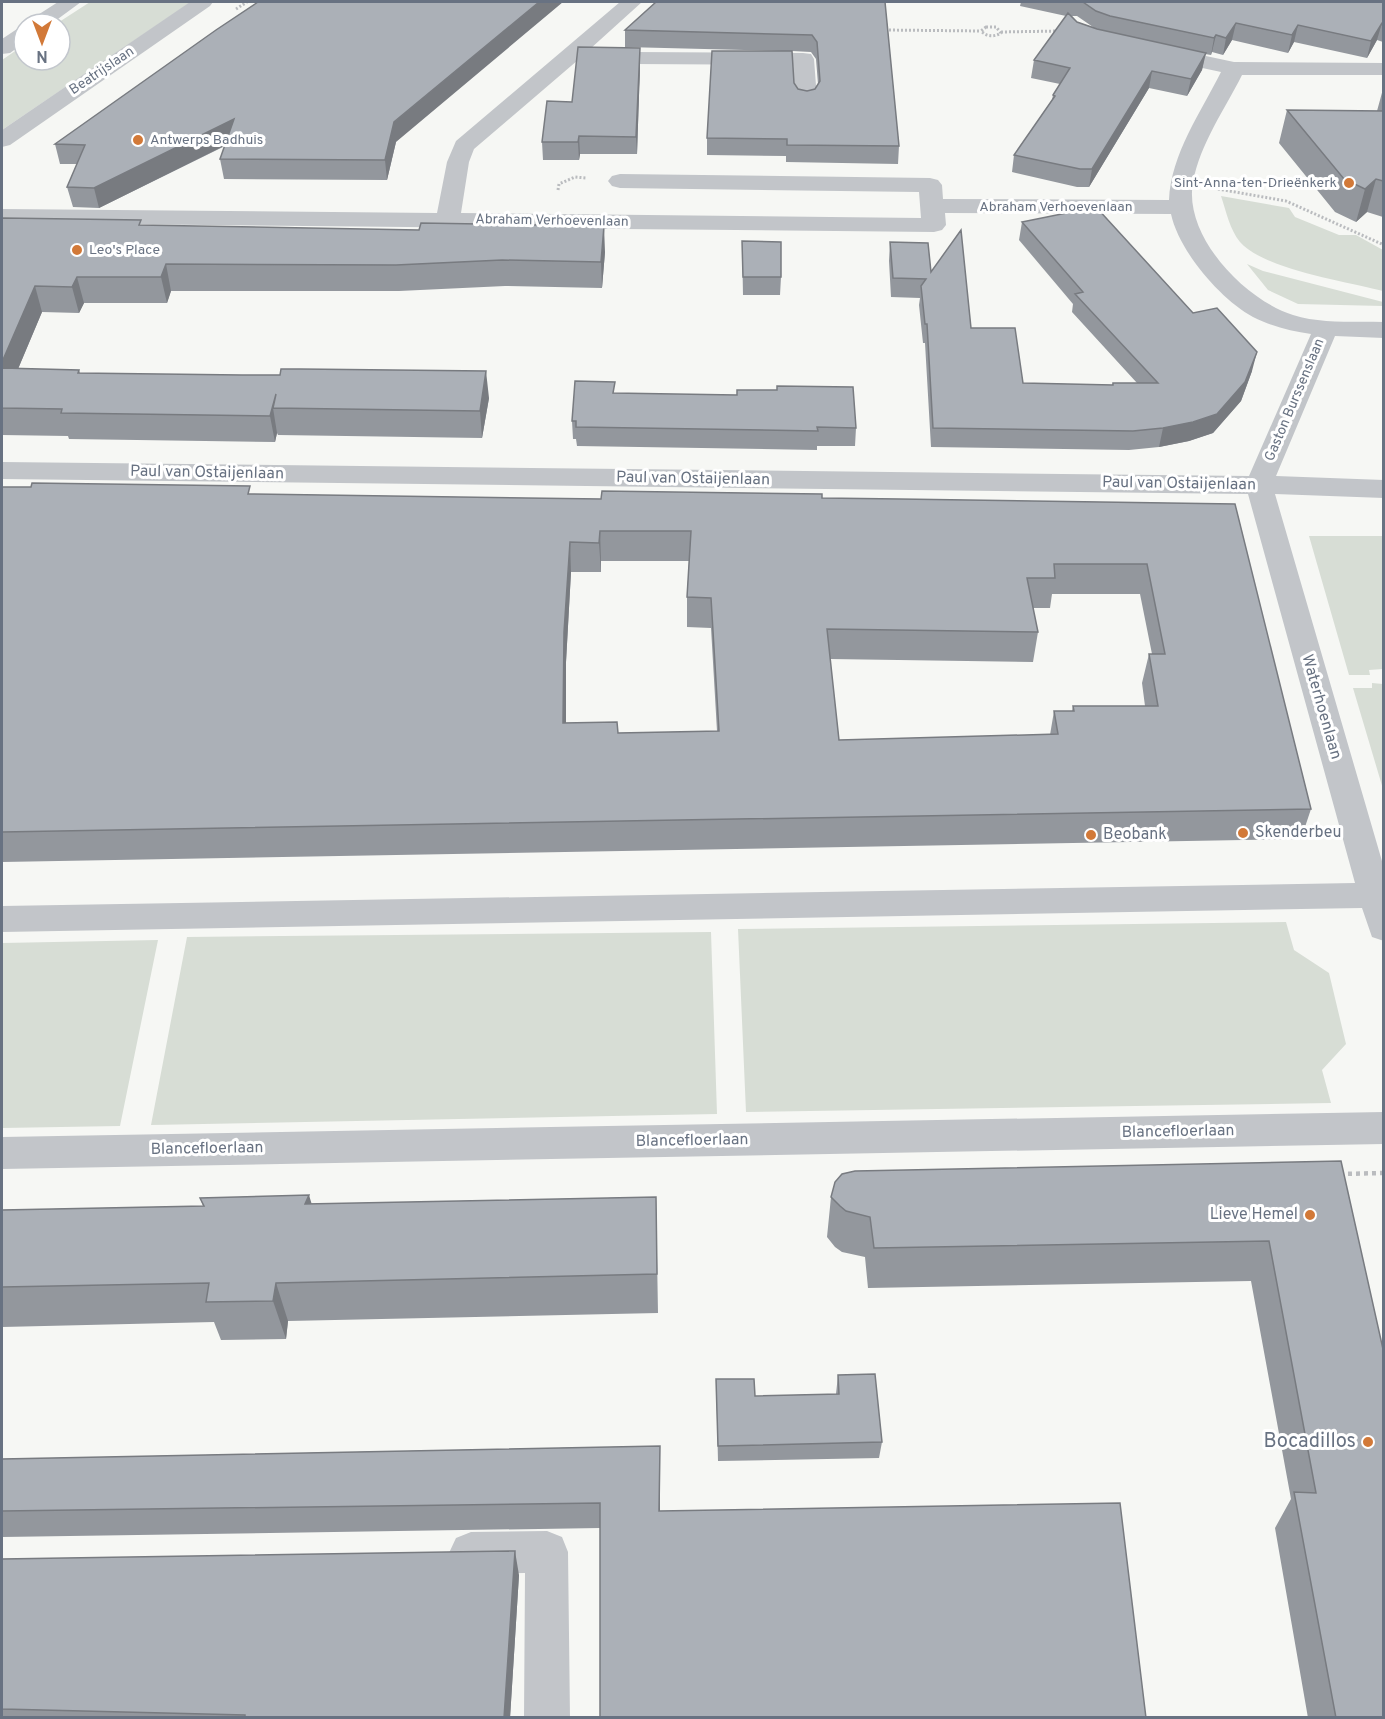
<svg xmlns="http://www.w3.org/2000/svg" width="1385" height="1719" viewBox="0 0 1385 1719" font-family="Overpass,sans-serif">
<rect width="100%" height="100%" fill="#f6f7f4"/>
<path fill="#d7ddd5" d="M 90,2 L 191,2 L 2,130 L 2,60 L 24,45 L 24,60 L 60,60 L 60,24 L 56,24 Z
M 1221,196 L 1289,208 L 1295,217 L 1339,235 L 1356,235 L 1383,250 L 1383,291 C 1348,282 1263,269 1240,242 C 1230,230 1226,211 1221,196 Z
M 1247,264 L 1263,271 L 1383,302 L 1383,306 L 1298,304 L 1268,290 Z
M 1309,536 L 1383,536 L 1383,669 L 1369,670 L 1370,675 L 1349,675 Z
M 1372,683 L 1383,684 L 1383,789 L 1353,688 L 1372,688 Z
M 1286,922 L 1294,950 L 1329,973 L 1346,1044 L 1322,1070 L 1331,1103 L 746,1112 L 738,929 Z
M 711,932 L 717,1114 L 151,1125 L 187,937 Z
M 158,940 L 120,1126 L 2,1128 L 2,943 Z"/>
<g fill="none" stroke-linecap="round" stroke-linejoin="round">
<path stroke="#babcbf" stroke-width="3" stroke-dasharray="2 2" stroke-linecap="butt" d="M 236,9 L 247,2
M 986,27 L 996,27 L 1001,33 C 994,37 987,37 981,31 Z
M 885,30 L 981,31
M 1001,32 L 1059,31
M 1218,189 L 1286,201 L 1384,245
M 558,190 L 559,184 L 575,177 L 586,178"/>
<path stroke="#babcbf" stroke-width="4.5" stroke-dasharray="4 4" stroke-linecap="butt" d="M 1340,1174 L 1384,1173"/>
<path fill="#c2c5c9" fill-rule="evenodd" d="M 58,2 L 81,2 L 51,24 L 27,24 L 30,20 Z
M 190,2 L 213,2 L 210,6 L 10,145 L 2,147 L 2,130 Z
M 620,2 L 642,2 L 590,49 L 633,52 L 803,53 L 811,54 L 814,59 L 817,99 L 814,104 L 806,106 L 798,104 L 795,99 L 793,65 L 633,64 L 587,59 L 585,54 L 474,149 L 469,162 L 461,213 L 921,218 L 919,192 L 620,188 L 612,186 L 608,181 L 612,176 L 620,174 L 930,178 L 938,180 L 942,185 L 943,199 L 1169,200 C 1171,154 1201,112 1221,72 L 1151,57 L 1148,52 L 1151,47 L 1159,46 L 1234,62 L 1384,63 L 1384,75 L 1242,75 C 1225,109 1200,144 1193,182 C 1183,236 1245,300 1293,315 C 1321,324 1354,321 1384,322 L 1384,338 L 1335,336 L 1276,476 L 1384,480 L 1384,498 L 1275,494 L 1384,868 L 1384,941 L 1372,937 L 1362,908 L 2,932 L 2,906 L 1355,883 L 1248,494 L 2,479 L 2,462 L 1249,476 L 1311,334 C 1291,331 1271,326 1253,317 C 1220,299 1179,251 1171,214 L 945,213 L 946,225 L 942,230 L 934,232 L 2,223 L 2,209 L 437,213 L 447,162 L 456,141 Z
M 24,27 L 24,43 L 10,53 L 2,54 L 2,39 L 17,29 Z
M 1384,1112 L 1384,1144 L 2,1169 L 2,1137 Z
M 547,1531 L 562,1537 L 568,1552 L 570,1718 L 524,1718 L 525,1573 L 471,1574 L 456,1568 L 449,1553 L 456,1538 L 471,1532 Z"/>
</g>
<path fill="#93979d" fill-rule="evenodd" d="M 885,2 L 899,146 L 898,164 L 786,162 L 786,156 L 707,155 L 707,138 L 782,51 L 625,47 L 625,30 ZM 792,51 L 811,52 L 816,59 L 818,84 L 815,89 L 807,91 L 798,89 L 794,83 Z
M 1021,2 L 1383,2 L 1383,42 L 1377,40 L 1367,58 L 1294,42 L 1288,53 L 1232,40 L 1223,55 L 1212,52 L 1211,55 L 1205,54 L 1202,70 L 1187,96 L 1149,88 L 1089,187 L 1077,187 L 1012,172 L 1014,155 L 1052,100 L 1053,95 L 1060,84 L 1031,78 L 1034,60 L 1066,16 L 1020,6 ZM 1072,16 L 1077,16 L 1093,27 L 1077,22 Z
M 640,66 L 637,154 L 580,154 L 579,160 L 543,160 L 542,142 L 572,102 Z
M 1383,89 L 1383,217 L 1367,212 L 1356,222 L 1335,212 L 1279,143 L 1287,110 L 1377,111 Z
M 396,142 L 387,180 L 224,179 L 220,159 L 225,146 L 99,208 L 73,207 L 67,187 L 77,164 L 60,164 L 55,144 Z
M 2,218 L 142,225 L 605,252 L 602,288 L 505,286 L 399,291 L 171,291 L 167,303 L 84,303 L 79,313 L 42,312 L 18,369 L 79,370 L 80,373 L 489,398 L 482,438 L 278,435 L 277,433 L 275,442 L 69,439 L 68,436 L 2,435 Z
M 1022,222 L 1193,313 L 1252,371 L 1241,401 L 1213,433 L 1189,441 L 1159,447 L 1129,450 L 931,447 L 925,343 L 923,343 L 919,305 L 920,298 L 891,297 L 889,261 L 890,242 L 931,272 L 971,328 L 1023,383 L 1112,385 L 1113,383 L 1137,383 L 1072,312 L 1073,304 L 1019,240 Z
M 742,241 L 781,277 L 780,295 L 743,295 Z
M 615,393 L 856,428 L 855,446 L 817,446 L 817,450 L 577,446 L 576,439 L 573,439 L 572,421 Z
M 2,487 L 252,494 L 601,499 L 822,498 L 1235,504 L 1311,809 L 1301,839 L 2,862 ZM 601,561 L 689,561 L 687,597 L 687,627 L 711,628 L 717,731 L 618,733 L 566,723 L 566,662 L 571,572 L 601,572 ZM 1052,594 L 1140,594 L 1152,654 L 1149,654 L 1142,683 L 1145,706 L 1073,706 L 1072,711 L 1054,711 L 1050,735 L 839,740 L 830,659 L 1033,662 L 1038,632 L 1033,608 L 1050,608 Z
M 1341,1161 L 1383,1718 L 1308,1718 L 1275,1528 L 1291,1499 L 1251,1281 L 868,1288 L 865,1257 L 842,1252 L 835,1247 L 827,1237 L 831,1197 Z
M 656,1197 L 658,1313 L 288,1321 L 286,1339 L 221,1340 L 214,1322 L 2,1327 L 2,1210 L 203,1206 L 200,1198 L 312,1204 Z
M 838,1375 L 882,1442 L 879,1458 L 718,1461 L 716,1379 L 755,1396 L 836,1394 Z
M 660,1446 L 660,1511 L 600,1528 L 2,1537 L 2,1459 Z
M 2,1559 L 519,1575 L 510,1718 L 2,1718 Z"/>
<path fill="#787b80" d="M 539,2 L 563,2 L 396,142 L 387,180 L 385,160 L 394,122 Z
M 1236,23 L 1232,40 L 1223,55 L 1226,38 Z
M 1382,23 L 1377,40 L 1367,58 L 1371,41 Z
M 1298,25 L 1294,42 L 1288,53 L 1292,35 Z
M 1216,35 L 1212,52 L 1211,55 L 1214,38 Z
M 640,48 L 640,66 L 637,154 L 636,137 Z
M 1206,53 L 1202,70 L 1187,96 L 1191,79 Z
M 1152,71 L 1149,88 L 1089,187 L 1092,169 Z
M 234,119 L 238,139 L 99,208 L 94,188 Z
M 579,136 L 580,154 L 579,160 L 578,142 Z
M 1376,179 L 1367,212 L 1356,222 L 1365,189 Z
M 604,226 L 605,252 L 602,288 L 601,262 Z
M 166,264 L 171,291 L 167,303 L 161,277 Z
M 77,277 L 84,303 L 79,313 L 72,287 Z
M 35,286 L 42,312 L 7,395 L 2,378 L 2,362 Z
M 1257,352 L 1252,371 L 1241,401 L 1213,433 L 1189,441 L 1159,447 L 1163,428 Z
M 486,371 L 489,398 L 482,438 L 480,411 Z
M 276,394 L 273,408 L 277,433 L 275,442 L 270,416 Z
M 600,531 L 601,561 L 601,572 L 599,543 Z
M 570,542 L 571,572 L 566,662 L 566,753 L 563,723 L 564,632 Z
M 309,1195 L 321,1235 L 305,1204 Z
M 276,1283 L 288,1321 L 286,1339 L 273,1301 Z
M 660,1446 L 660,1536 L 659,1511 Z
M 515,1551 L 519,1575 L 510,1718 L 504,1718 Z"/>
<path fill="#abb0b7" stroke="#787b80" stroke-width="1.5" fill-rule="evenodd" d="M 258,2 L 539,2 L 394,122 L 385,160 L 220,159 L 234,119 L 94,188 L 67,187 L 85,145 L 55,144 L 216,30 Z
M 656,2 L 885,2 L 899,146 L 787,145 L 787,139 L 707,138 L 712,51 L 792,51 L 794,83 L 798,89 L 807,91 L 815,89 L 820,81 L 817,42 L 812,35 L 625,30 Z
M 1083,2 L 1383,2 L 1383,23 L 1382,23 L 1371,41 L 1298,25 L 1292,35 L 1236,23 L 1226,38 L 1216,35 L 1214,38 L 1110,16 L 1096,11 Z
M 1068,13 L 1077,22 L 1097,29 L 1206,53 L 1191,79 L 1152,71 L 1092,169 L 1080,169 L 1014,155 L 1055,96 L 1053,95 L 1070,68 L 1034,60 Z
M 578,47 L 640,48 L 636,137 L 579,136 L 578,142 L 542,142 L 547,101 L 572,102 Z
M 1287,110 L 1383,111 L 1383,181 L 1376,179 L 1365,189 L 1344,179 Z
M 1096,207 L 1193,313 L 1217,308 L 1257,352 L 1245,382 L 1217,414 L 1193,422 L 1163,428 L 1133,431 L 933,428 L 927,324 L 925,324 L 921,286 L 926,279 L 893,278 L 890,242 L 928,243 L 931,272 L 961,230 L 971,328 L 1015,328 L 1023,383 L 1113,385 L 1113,383 L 1158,383 L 1075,294 L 1083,292 L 1022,222 Z
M 2,218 L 141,220 L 139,225 L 419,230 L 421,223 L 604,226 L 601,262 L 502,260 L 396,265 L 166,264 L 161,277 L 77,277 L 72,287 L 35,286 L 2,362 Z
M 742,241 L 781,242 L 781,277 L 743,277 Z
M 2,368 L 79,370 L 78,373 L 242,375 L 280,375 L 281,369 L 300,369 L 486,371 L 480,411 L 273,408 L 276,394 L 270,416 L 61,413 L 62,409 L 2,408 Z
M 575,381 L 615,382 L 613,393 L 737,395 L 737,390 L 777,390 L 777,386 L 853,387 L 856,428 L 817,427 L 818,431 L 576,427 L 576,421 L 572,421 Z
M 32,483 L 250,486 L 248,494 L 601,499 L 602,491 L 822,494 L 822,498 L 900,499 L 1235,504 L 1311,809 L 2,832 L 2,487 L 31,487 ZM 600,531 L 691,531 L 687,597 L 711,598 L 719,731 L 618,733 L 617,722 L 563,723 L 564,632 L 570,542 L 599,543 ZM 1054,564 L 1147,564 L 1165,654 L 1149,654 L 1158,706 L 1073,706 L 1074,711 L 1054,711 L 1058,734 L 839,740 L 827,629 L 1038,632 L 1027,578 L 1055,578 Z
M 1341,1161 L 1383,1349 L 1383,1718 L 1336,1718 L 1294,1492 L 1316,1493 L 1269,1241 L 874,1248 L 870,1217 L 846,1211 L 840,1206 L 831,1197 L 835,1182 L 842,1174 L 855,1171 Z
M 309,1195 L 305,1204 L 656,1197 L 657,1274 L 276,1283 L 273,1301 L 206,1302 L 209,1283 L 2,1287 L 2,1210 L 204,1206 L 200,1198 Z
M 875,1374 L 882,1442 L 718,1446 L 716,1379 L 754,1379 L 755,1396 L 839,1394 L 838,1375 Z
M 660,1446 L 659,1511 L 1120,1503 L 1146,1718 L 600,1718 L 600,1503 L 2,1511 L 2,1459 Z
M 515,1551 L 504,1718 L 320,1718 L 296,1717 L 296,1718 L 245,1718 L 245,1715 L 2,1709 L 2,1559 Z"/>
<g fill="#d27938" stroke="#fff" stroke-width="2">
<circle cx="138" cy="140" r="6"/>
<circle cx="1349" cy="183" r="6"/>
<circle cx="77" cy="250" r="6"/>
<circle cx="1243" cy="833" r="6"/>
<circle cx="1091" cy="835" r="6"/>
<circle cx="1310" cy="1215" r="6"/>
<circle cx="1368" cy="1442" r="6"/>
</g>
<g text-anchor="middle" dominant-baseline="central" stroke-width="6" stroke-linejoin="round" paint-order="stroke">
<g font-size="14" fill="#687282" stroke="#fff">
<text transform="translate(102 71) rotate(-34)">Beatrijslaan</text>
<text x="1056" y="207">Abraham Verhoevenlaan</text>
<text transform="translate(552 221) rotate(1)">Abraham Verhoevenlaan</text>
<text transform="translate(1295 400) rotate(-67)">Gaston Burssenslaan</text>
</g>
<g font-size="14" fill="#687282" stroke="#fff" text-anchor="start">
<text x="150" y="140">Antwerps Badhuis</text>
<text x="1337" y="183" text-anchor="end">Sint-Anna-ten-Drieënkerk</text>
<text x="89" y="250">Leo's Place</text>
</g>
<g font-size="16" fill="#687282" stroke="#fff">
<text transform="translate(207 473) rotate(1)">Paul van Ostaijenlaan</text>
<text transform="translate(693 479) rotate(1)">Paul van Ostaijenlaan</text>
<text transform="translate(1179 484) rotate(1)">Paul van Ostaijenlaan</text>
<text transform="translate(1321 707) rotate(74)">Waterhoenlaan</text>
<text transform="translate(1178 1132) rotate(-1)">Blancefloerlaan</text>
<text transform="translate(692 1141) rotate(-1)">Blancefloerlaan</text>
<text transform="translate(207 1149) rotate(-1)">Blancefloerlaan</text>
</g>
<g font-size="16" fill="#687282" stroke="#fff" text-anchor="start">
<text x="1255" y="833">Skenderbeu</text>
<text x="1103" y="835">Beobank</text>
<text x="1298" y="1215" text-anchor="end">Lieve Hemel</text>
</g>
<g font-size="20" fill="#687282" stroke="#fff" text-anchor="end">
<text x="1356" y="1442">Bocadillos</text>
</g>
</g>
<rect width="1385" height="1719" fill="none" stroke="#687282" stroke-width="6"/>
<g transform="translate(42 42) rotate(180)"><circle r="28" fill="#ffffff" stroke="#c3c7cd" stroke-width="1.5"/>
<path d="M0-4.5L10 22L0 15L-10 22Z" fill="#d27938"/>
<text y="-9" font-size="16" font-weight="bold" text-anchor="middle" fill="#687282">N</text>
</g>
</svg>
